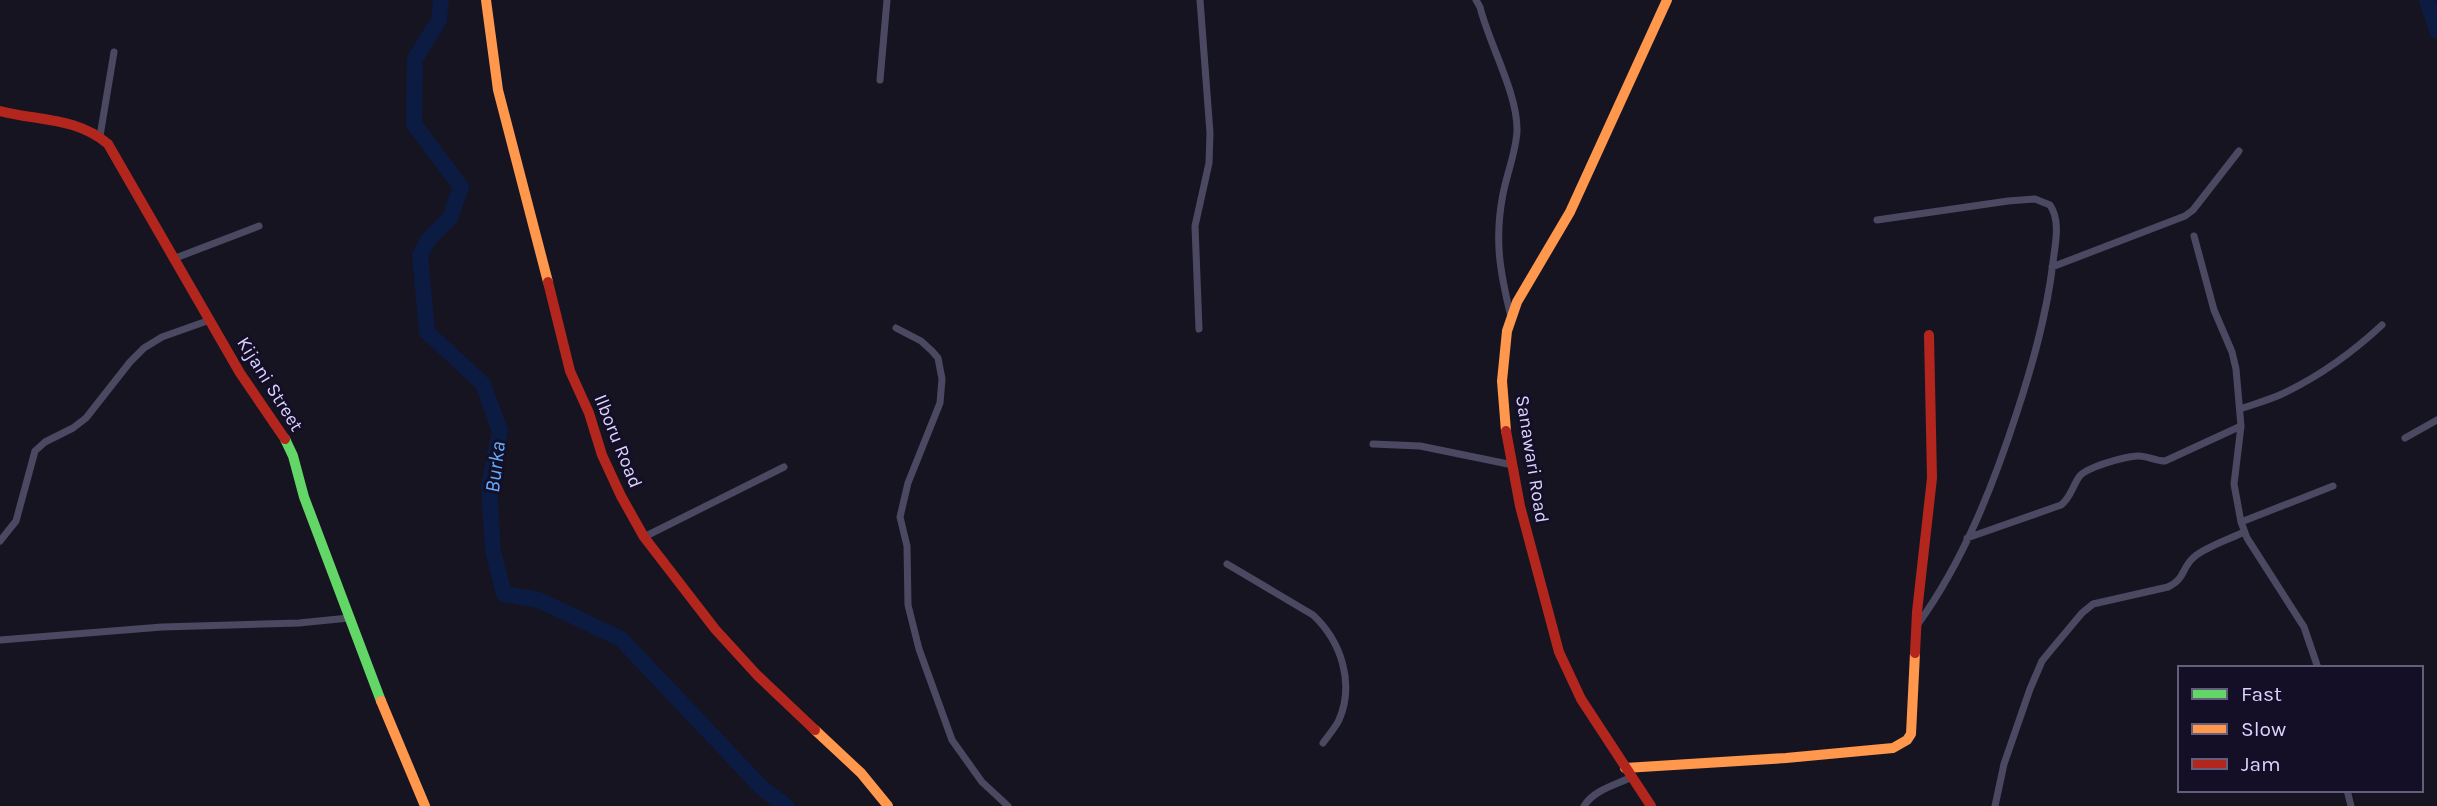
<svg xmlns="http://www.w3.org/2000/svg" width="2437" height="806" viewBox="0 0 2437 806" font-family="Karla,sans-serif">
<rect width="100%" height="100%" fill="#171421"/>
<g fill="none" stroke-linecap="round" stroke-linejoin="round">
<path stroke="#0b1b41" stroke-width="16" d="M 441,0 L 439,20 L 415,59 L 414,124 L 461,187 L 450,218 L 428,240 L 420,255 L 427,332 L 483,384 L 500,431 L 489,485 L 493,551 L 504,594 L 539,600 L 621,639 L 762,788 L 786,806
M 2427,0 L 2437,31"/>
<path stroke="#4b4962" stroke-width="7" d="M 1476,0 L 1480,7 C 1489,44 1518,94 1517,131 C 1516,152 1507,173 1503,194 C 1494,240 1500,272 1511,317
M 880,80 L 887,0
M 100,136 L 114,52
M 1877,220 L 2008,201 L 2035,199 L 2050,205 C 2061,221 2055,245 2053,262 C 2047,314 2033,363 2017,412 C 1993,486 1964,560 1918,624
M 2194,236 L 2214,310 L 2232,352 L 2236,369 L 2241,426 L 2234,484 L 2241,522 L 2247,538 L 2304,627 L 2318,668
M 173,259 L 259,226
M 2052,267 L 2185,216 L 2193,210 L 2239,151
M 896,328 L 921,341 L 932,351 L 938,358 L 942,379 L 940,403 L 908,483 L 900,517 L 907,546 L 908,605 L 919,649 L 952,740 L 982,782 L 1008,806
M 1199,329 L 1195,226 L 1209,163 L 1210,133 L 1200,0
M 2240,409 C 2254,404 2269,400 2282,394 C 2318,377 2353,352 2382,325
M 2405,438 L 2437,420
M 1373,444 L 1420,446 L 1513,465
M 2241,522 L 2333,486
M 644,537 L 784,467
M 1967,538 L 2061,505 C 2071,497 2072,487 2079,477 C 2086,467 2124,457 2137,456 C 2146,455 2155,461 2165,461 L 2241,426
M 0,541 L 16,521 L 35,451 L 45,442 L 73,428 L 86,418 L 130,362 L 144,348 L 162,337 L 210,320
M 1227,564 L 1313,615 C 1341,641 1355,683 1339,720 C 1335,728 1328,736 1323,743
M 0,640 L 162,627 L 299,623 L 349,618
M 2347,790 L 2351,806
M 1584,806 C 1594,790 1615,785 1632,777
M 1995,806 L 2004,764 L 2030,689 L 2042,661 L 2051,650 L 2082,613 L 2093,604 L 2168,587 C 2186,578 2181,569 2193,558 C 2203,548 2230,539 2244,532"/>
<path stroke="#63d668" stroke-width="10" d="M 285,439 L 293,456 L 304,497 L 381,701"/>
<path stroke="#ff974d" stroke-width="10" d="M 486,0 L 498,90 L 548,282
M 1506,431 L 1502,381 L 1507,331 L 1517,302 L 1570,212 L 1667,0
M 381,701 L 425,806
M 815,730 L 861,773 L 888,806
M 1625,768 L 1786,758 L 1893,748 L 1907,740 L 1911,734 L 1915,653"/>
<path stroke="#b3261e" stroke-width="10" d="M 0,111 C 38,121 77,117 108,144 L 240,373 L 285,439
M 548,282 L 570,371 L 589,413 L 602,455 L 621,496 L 644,537 L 715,629 L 757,675 L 815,730
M 1506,431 L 1520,506 L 1559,652 L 1581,699 L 1651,806
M 1915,653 L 1917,612 L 1932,478 L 1929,335"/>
</g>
<g text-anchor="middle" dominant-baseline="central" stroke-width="6" stroke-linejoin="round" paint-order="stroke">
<g font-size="19" fill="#dbd4ff" stroke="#140f26">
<text transform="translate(270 384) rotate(58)">Kijani Street</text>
<text transform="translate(618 441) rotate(68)">Ilboru Road</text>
<text transform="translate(1532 459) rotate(81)">Sanawari Road</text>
</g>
<g font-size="21" font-style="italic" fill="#62aeff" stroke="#140f26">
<text transform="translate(495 467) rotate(-83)">Burka</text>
</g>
</g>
<rect x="2178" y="666" width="245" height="126" fill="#140f26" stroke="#645e7d" stroke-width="2"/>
<rect x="2192" y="689" width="35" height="10" fill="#63d668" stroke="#645e7d" stroke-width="2"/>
<text x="2241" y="701" font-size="21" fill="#dbd4ff">Fast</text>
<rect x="2192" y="724" width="35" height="10" fill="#ff974d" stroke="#645e7d" stroke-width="2"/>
<text x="2241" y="736" font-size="21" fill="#dbd4ff">Slow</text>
<rect x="2192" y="759" width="35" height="10" fill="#b3261e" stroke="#645e7d" stroke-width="2"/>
<text x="2241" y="771" font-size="21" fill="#dbd4ff">Jam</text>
</svg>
